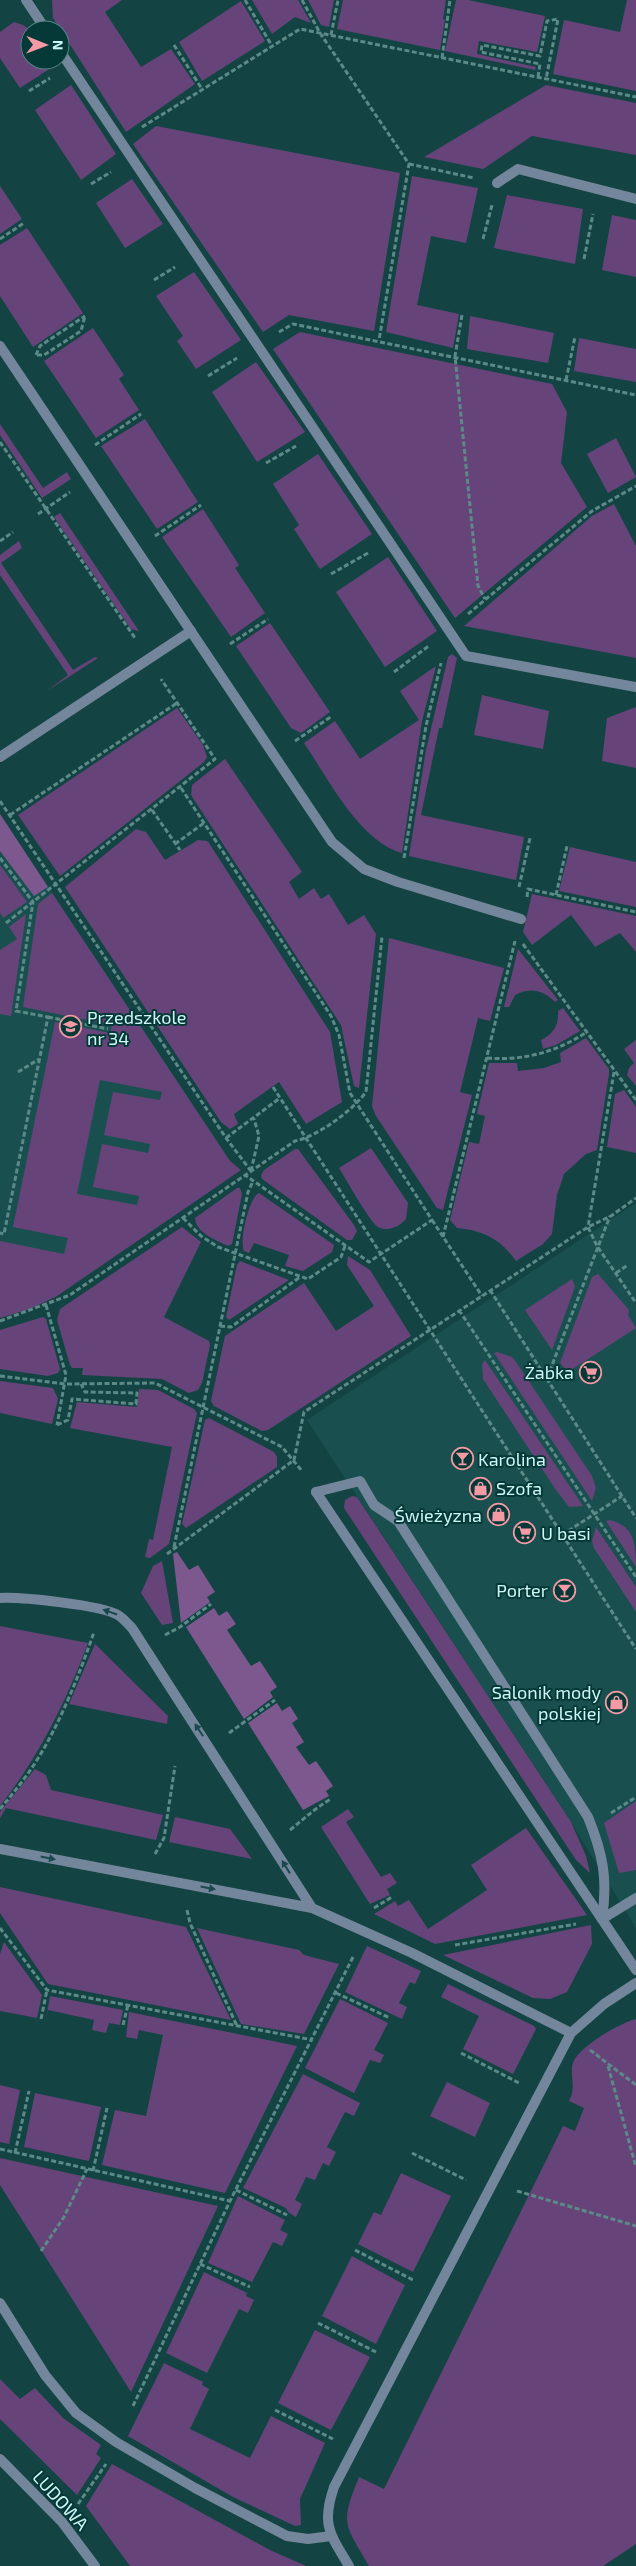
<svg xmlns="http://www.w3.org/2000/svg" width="636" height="2566" viewBox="0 0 636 2566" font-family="'Exo 2',sans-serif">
<rect width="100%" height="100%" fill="#134443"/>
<path fill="#19504f" d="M 0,814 L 230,1161 L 110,1245 L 0,1283 Z
M 636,1203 L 636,1928 L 571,1822 L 307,1420 Z"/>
<path fill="#664479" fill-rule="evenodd" d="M 52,0 L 122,0 L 105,12 L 141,67 L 171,49 L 195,84 L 126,132 L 53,18 Z
M 252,0 L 298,0 L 311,23 L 295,17 L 272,34 Z
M 308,0 L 334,0 L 329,27 L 321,25 Z
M 343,0 L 446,0 L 443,19 L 445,20 L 440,50 L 337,29 Z
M 456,0 L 468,0 L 545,16 L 537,52 L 479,41 L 477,54 L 536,67 L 535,70 L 445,51 Z
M 627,0 L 636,0 L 636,91 L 553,74 L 564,20 L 620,32 Z
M 241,1 L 265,41 L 202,81 L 179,42 Z
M 14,22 L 23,25 L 30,30 L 30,60 L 51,60 L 54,66 L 20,88 L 0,58 L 0,32 Z
M 71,85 L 116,154 L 81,180 L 35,110 Z
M 546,85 L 636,103 L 636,155 L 532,136 L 483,169 L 424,157 Z
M 156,126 L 400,173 L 374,331 L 289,315 L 263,332 L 133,144 Z
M 412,176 L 478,188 L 466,243 L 431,236 L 417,305 L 459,314 L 453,348 L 386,332 Z
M 132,179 L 163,224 L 125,248 L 96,203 Z
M 0,186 L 22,219 L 0,234 Z
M 507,195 L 583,209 L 575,264 L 494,248 Z
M 612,215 L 636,220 L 636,277 L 602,270 Z
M 27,228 L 83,313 L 33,347 L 0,296 L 0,245 Z
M 194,272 L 241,340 L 196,369 L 177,341 L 183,336 L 156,296 Z
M 470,316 L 554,333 L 548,363 L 467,349 Z
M 93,328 L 124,375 L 119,379 L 139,410 L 96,438 L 44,361 Z
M 300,332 L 552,384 L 567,412 L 561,463 L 587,507 L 455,618 L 273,349 Z
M 579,338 L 636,349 L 636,382 L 574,371 Z
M 256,362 L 305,432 L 257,462 L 212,392 Z
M 145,419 L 198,502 L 157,529 L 101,446 Z
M 0,424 L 43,488 L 67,472 L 71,479 L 42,498 L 0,435 Z
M 616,438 L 636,477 L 608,493 L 587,454 Z
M 318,454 L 372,534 L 320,569 L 294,529 L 299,525 L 273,484 Z
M 614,504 L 636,546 L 636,658 L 464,626 L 592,516 Z
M 203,509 L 239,565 L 235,568 L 265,613 L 231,637 L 162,537 Z
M 60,513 L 139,631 L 131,629 L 54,517 Z
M 19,541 L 22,548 L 1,563 L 73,670 L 95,657 L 98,658 L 47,691 L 68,675 L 0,575 L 0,555 Z
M 388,557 L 437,631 L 385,667 L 336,592 Z
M 270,623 L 330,712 L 301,733 L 291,728 L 236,646 Z
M 452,654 L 457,658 L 442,728 L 439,728 L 421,815 L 524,837 L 516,880 L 409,856 L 426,750 L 448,657 Z
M 436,666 L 422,721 L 402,853 C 359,841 328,778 304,743 L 335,721 L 360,759 L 419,720 L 400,691 Z
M 482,695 L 549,711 L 543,749 L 474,735 Z
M 636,707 L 636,768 L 602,761 L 607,718 Z
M 177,708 L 203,745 L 207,757 L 204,762 L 60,876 L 18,815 Z
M 225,759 L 302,872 L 289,882 L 299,899 L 314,888 L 321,899 L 329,894 L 348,925 L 364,915 L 376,934 L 359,1088 L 354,1086 L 341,1025 L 191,795 L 192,785 Z
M 136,829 L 146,832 L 165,860 L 198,840 L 207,841 L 209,843 L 330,1032 L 342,1102 L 306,1124 L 279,1082 L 234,1114 L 238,1124 L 230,1129 L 221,1122 L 65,887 Z
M 570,847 L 636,862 L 636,907 L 559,891 Z
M 0,865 L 27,902 L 3,918 L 0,913 Z
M 52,893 L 230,1161 L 241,1170 L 57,1296 L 30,1309 L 0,1318 L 0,1241 L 64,1254 L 68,1238 L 13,1227 L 55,1022 L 110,1033 L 112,1025 L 23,1007 L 38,904 ZM 100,1080 L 162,1092 L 160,1100 L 113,1092 L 104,1135 L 150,1144 L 148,1153 L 102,1144 L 93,1187 L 139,1196 L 137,1205 L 77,1194 Z
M 532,894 L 636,916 L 636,952 L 620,933 L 595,947 L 571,915 L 532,945 L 523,932 Z
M 26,914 L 11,1016 L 0,1014 L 0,950 L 17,939 L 9,927 Z
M 389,938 L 504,968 L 490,1021 L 478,1018 L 460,1092 L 472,1095 L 443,1210 L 437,1208 L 376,1116 L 372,1106 Z
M 518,949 L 558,1000 L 555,1002 C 543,990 531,987 515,995 L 509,1007 L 504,1007 Z
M 563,1008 L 580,1031 L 556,1045 L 543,1049 L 541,1040 C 554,1034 559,1024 558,1011 Z
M 586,1038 L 609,1069 L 609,1074 L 597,1150 L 586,1154 L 564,1174 L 557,1195 L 552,1234 L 543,1244 L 516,1261 C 501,1239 482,1230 457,1228 L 450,1220 L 469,1142 L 479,1144 L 485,1116 L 477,1114 L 489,1063 L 517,1063 L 518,1071 L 544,1068 L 561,1062 L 560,1053 Z
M 636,1040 L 636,1086 L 627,1075 L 629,1068 L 634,1063 L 624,1049 Z
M 624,1090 L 636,1107 L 636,1153 L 607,1147 L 615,1094 Z
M 371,1148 L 408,1203 L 406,1219 C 399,1227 388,1232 378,1227 C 369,1221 346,1179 339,1168 Z
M 295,1149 L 298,1149 L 354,1225 L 357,1231 L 352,1240 L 347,1240 L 262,1179 L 261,1175 L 264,1170 Z
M 237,1188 L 240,1188 L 242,1194 L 232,1244 L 228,1246 C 216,1240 196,1233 195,1218 Z
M 259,1193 L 334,1245 L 332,1252 L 303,1271 L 285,1266 L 289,1255 L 254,1243 L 249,1253 L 244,1251 C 239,1242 249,1197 259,1193 Z
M 182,1227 L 201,1242 L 164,1317 L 209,1341 L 210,1345 L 202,1383 L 198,1390 L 189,1393 L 162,1379 L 82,1375 L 83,1368 L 72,1368 L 70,1365 L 57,1320 L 60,1309 Z
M 348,1256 L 370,1270 L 411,1336 L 268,1430 L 262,1431 L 214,1406 L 211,1401 L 225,1336 L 304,1283 L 336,1331 L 374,1306 L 347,1265 Z
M 240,1261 L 289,1280 L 229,1320 L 226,1317 L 237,1265 Z
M 598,1274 L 629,1310 L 628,1315 L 636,1328 L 568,1372 L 560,1363 L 592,1277 Z
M 572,1279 L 575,1287 L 552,1350 L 525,1310 Z
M 43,1317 L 46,1319 L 60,1369 L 58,1373 L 48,1376 L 0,1369 L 0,1330 Z
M 497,1352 L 512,1357 L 516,1362 L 592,1476 L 596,1488 L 592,1501 L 494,1353 Z
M 485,1360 L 583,1506 L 569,1507 L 556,1490 L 483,1379 L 482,1364 Z
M 0,1381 L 53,1388 L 58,1399 L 52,1424 L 0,1413 Z
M 139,1389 L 158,1390 L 194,1409 L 197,1413 L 169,1544 L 150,1558 L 145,1557 L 149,1539 L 153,1540 L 172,1447 L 70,1428 L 77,1402 L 137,1407 Z
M 209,1418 L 274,1452 L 277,1457 L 277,1467 L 186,1528 L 182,1524 L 205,1420 Z
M 352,1496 L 357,1497 L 571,1822 L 586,1856 L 590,1873 L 576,1860 L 344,1508 L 345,1500 Z
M 610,1520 C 635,1526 636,1546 636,1567 L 606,1521 Z
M 596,1527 L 636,1587 L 636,1612 L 594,1548 L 592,1541 Z
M 162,1561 L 173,1623 L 162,1625 L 141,1593 L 153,1566 Z
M 0,1626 L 88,1643 C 67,1700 38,1758 0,1806 Z
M 95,1644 L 168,1716 L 167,1724 L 69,1704 Z
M 35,1769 L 46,1775 L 51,1790 L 163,1815 L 156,1840 L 6,1808 L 0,1818 L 0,1812 Z
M 636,1801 L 636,1870 L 619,1873 L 604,1823 Z
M 348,1809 L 354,1817 L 346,1822 L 381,1877 L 390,1873 L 397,1883 L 387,1889 L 390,1895 L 370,1904 L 321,1827 Z
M 175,1817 L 230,1829 L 252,1859 L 169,1842 Z
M 526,1828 L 587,1915 L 435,1944 L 374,1914 L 395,1901 L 398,1906 L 409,1900 L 428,1929 L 487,1890 L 471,1865 Z
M 0,1887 L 186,1927 L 231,2020 L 48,1984 L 0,1913 Z
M 591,1925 L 592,1944 L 567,1992 L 550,1999 L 533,1998 L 443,1955 Z
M 197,1928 L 299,1950 L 304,1955 L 339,1964 L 304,2034 L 241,2024 Z
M 4,1942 L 42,1995 L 37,2018 L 0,2011 L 0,1954 Z
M 367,1946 L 421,1971 L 415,1984 L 410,1982 L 399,2003 L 407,2007 L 402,2019 L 345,1992 Z
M 448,1984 L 534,2026 L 536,2029 L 513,2074 L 463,2049 L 479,2016 L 441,1997 Z
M 50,1996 L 123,2010 L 120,2025 L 109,2023 L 106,2033 L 92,2030 L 94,2020 L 48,2010 L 46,2020 Z
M 340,1999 L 388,2023 L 374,2050 L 384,2055 L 380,2063 L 370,2060 L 354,2093 L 305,2068 Z
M 129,2012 L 297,2046 L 225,2193 L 102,2165 L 115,2110 L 146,2116 L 163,2035 L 139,2030 L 137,2039 L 126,2037 Z
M 636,2019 L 636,2544 L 603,2566 L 369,2566 C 344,2523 340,2524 359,2477 L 384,2489 L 563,2126 L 575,2131 L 584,2108 L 569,2101 C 577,2086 569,2076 573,2063 C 578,2047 620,2023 636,2019 Z
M 303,2074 L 360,2103 L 354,2116 L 345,2112 L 327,2147 L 336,2152 L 329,2166 L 323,2163 L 315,2180 L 306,2177 L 295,2200 L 302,2204 L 296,2217 L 288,2212 L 286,2208 L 243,2188 Z
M 447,2082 L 490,2103 L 475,2137 L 430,2116 Z
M 0,2085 L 20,2090 L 9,2144 L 0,2142 Z
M 35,2093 L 101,2107 L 89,2161 L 24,2147 Z
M 0,2158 L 218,2206 L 131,2392 L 0,2185 Z
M 401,2173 L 451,2196 L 413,2272 L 358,2244 L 374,2212 L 381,2215 Z
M 238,2196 L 285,2220 L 280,2230 L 288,2234 L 282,2246 L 273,2242 L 252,2282 L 208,2263 Z
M 352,2256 L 405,2285 L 376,2344 L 322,2316 Z
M 204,2272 L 247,2293 L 246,2296 L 254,2300 L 248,2313 L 239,2309 L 207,2373 L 166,2353 Z
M 315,2330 L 370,2357 L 331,2430 L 278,2403 Z
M 164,2363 L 203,2382 L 202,2385 L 209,2389 L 190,2429 L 250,2458 L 271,2416 L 325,2443 L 300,2499 L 301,2525 L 295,2526 L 233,2497 L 128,2436 Z
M 0,2379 L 20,2399 L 35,2388 L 63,2418 L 101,2445 L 96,2454 L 101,2458 L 77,2495 L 0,2419 Z
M 112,2464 L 270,2550 L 306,2566 L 130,2566 L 86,2506 Z"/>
<path fill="#7c588f" d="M 0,814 L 48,887 L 34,896 L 0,851 Z
M 177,1552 L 189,1570 L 198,1565 L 215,1592 L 207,1597 L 210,1602 L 181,1623 L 173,1554 Z
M 214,1608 L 219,1616 L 227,1611 L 236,1624 L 227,1630 L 251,1666 L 260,1661 L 277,1687 L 270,1692 L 273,1697 L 244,1719 L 186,1627 Z
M 277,1703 L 282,1711 L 290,1706 L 298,1719 L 292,1723 L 304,1742 L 296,1747 L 309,1765 L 316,1761 L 333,1786 L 326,1791 L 329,1796 L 303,1810 L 248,1723 Z"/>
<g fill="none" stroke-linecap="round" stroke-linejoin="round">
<path stroke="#5c8a88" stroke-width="3" stroke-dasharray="5 2.5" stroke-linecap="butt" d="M 245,0 L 272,46
M 302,0 L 320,33 L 409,164 L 379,340
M 331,35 L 338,0
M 174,45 L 202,89
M 442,58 L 450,0
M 538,77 L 540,64 L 481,52 L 482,45 L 540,56 L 547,21 L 558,19 L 546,79
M 29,91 L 50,78
M 142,127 L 300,29 L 636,97
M 409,164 L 474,178
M 91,184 L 111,172
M 0,239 L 24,223
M 483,239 L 492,205
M 584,259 L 593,214
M 154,280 L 175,267
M 462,315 L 455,356 L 478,586 L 485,599
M 279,332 L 293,324 L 636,395
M 36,355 L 40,346 L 85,316
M 37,355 L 44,355 L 81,331 L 85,316
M 208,376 L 237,358
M 566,380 L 575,337
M 0,442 L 135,638
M 95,445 L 141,414
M 266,463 L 296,446
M 38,514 L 70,492
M 155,536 L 201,505
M 0,541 L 13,532
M 331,574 L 368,553
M 468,614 L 592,511 L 636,486
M 230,644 L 268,619
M 394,672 L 430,645
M 295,741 L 332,716
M 181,788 L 331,1016 L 339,1035 L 350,1093 L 432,1220 L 369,1262 L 245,1175
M 0,801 L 226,1138 L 251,1171
M 152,810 L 180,850
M 10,815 L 177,703
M 175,844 L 204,823
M 0,858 L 33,902 L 16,1011 L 48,1017 L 4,1234 L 0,1233
M 404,858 L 426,726 L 441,663
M 519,887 L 530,838
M 556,895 L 567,846
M 527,897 L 528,889 L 636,912
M 6,923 L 215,759 L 161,679
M 523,944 L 636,1100
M 48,1017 L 108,1029
M 487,1058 C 524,1061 556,1052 587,1032
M 18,1072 L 39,1059
M 614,1072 L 588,1227 L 597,1246 L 636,1303
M 273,1087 L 636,1649
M 226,1138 L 280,1098
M 251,1171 L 259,1136 L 254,1119
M 183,1218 L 201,1236 L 218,1247 L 308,1279 L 341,1257 L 345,1246
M 432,1220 L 482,1296
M 443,1237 L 515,941
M 616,1273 L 628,1265
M 490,1290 L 636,1518
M 46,1305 L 66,1375 L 57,1425
M 459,1310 L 636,1577
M 0,1321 L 70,1295 L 295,1141 C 318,1136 352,1111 366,1092 L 382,937
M 220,1326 L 231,1327 L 300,1277
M 0,1376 L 65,1384 L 155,1383 L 282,1447 L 302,1471
M 547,1378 L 610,1216
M 57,1425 L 68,1420 L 72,1399 L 136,1404 L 137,1393 L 85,1392 L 81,1384
M 562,1535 L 622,1496
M 174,1547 L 248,1192 L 253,1181
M 167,1554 L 294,1460 L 304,1412 L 588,1227 L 611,1216 L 636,1198
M 165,1635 L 180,1627 L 211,1604
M 229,1733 L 275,1700
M 0,1809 C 10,1797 20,1785 29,1772 C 56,1734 79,1676 94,1632
M 611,1813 L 636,1797
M 290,1830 C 304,1819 315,1808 331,1799
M 155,1854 L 164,1838 L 175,1766
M 374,1908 L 392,1897
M 187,1910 L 190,1923 L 237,2026
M 0,1928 L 47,1990 L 313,2040
M 455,1945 L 576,1924
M 336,1993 L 390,2018
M 41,2019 L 47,1990
M 123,2025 L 128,2005
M 590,2050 L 636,2085
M 461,2053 L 519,2083
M 608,2066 L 636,2167
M 0,2149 L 230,2201
M 15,2153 L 29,2091
M 412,2153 L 466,2180
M 93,2171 L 107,2108
M 236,2190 L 287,2215
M 517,2191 L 636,2226
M 355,2250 L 415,2281
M 41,2251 L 64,2217 L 87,2169
M 200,2264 L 250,2287
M 318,2323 L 376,2352
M 133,2406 L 230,2201 L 354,1955
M 275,2410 L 333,2439
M 78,2504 L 106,2464"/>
<path stroke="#74869b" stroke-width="10" d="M 0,757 L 191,631
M 316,1492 L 360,1481 L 374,1505 L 398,1521 L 588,1817 C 603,1854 608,1879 602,1919
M 602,1919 L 636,1898"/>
<path stroke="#74869b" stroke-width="10" d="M 26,0 L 46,30
M 60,51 L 466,656 L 636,687
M 497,183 L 518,169 L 636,199
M 0,346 L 332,842 L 364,869 L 398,882 L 521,919
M 316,1492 L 636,1970
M 0,1598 C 22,1597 101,1605 118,1615 C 123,1618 128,1624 132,1628 L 312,1908
M 0,1849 L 312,1908 L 412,1953 L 571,2033
M 0,2303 L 45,2375 L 76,2413 L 116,2442 L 195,2488 L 287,2536 L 308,2539 L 331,2536
M 0,2459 L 62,2522 L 95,2566
M 349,2566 C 330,2534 321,2525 334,2487 L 571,2033 L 604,2004 L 636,1983"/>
</g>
<defs><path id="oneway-solid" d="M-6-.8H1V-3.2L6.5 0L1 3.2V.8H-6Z" transform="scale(1.25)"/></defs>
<g fill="#1b484c">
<use href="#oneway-solid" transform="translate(110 1612) rotate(-161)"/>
<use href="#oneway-solid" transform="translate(199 1730) rotate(-123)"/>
<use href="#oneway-solid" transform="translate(48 1858) rotate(11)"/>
<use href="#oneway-solid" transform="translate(286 1867) rotate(-122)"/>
<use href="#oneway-solid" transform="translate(208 1888) rotate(11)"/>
</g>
<defs>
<symbol id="school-ring" viewBox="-11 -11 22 22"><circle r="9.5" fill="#053938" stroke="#f49aa4" stroke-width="1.5"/><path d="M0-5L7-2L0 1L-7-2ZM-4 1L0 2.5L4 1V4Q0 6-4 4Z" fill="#f49aa4"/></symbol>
<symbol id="supermarket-ring" viewBox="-11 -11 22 22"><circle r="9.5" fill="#053938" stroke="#f49aa4" stroke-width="1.5"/><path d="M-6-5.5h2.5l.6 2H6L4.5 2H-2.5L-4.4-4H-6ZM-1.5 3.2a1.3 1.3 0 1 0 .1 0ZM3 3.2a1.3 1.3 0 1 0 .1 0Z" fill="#f49aa4"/></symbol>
<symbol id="bar-ring" viewBox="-11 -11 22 22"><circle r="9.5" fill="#053938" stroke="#f49aa4" stroke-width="1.5"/><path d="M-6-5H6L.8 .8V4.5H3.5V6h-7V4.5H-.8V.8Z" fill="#f49aa4"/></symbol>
<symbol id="shop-ring" viewBox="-11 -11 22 22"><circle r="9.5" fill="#053938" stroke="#f49aa4" stroke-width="1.5"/><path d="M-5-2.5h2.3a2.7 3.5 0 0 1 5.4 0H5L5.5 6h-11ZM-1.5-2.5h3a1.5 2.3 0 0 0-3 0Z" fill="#f49aa4"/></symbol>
</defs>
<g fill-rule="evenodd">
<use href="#school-ring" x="58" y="1014" width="25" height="25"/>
<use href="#supermarket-ring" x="578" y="1360" width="25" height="25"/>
<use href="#bar-ring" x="450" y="1446" width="25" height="25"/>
<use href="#shop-ring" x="468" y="1476" width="25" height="25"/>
<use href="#shop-ring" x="486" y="1502" width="25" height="25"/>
<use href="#supermarket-ring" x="512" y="1520" width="25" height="25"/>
<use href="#bar-ring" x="552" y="1578" width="25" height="25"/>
<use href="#shop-ring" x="604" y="1690" width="25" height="25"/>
</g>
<g text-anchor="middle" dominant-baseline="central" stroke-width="4" stroke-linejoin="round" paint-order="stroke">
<g font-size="18" fill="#cef7f5" stroke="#053938" text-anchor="start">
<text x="87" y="1017">Przedszkole<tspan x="87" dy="21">nr 34</tspan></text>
<text x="574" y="1372" text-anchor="end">Żabka</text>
<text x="478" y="1459">Karolina</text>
<text x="496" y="1488">Szofa</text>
<text x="482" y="1515" text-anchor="end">Świeżyzna</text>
<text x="541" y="1533">U basi</text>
<text x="548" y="1590" text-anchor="end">Porter</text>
<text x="601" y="1692" text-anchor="end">Salonik mody<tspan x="601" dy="21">polskiej</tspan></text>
</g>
<g font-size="18" fill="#cef7f5" stroke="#053938">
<text transform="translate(61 2500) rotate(48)">LUDOWA</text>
</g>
</g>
<g transform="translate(45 45) rotate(91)"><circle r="24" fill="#053938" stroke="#558584"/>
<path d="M0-4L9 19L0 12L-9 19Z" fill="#f49aa4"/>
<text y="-8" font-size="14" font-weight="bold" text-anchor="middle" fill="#cef7f5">N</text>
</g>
</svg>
